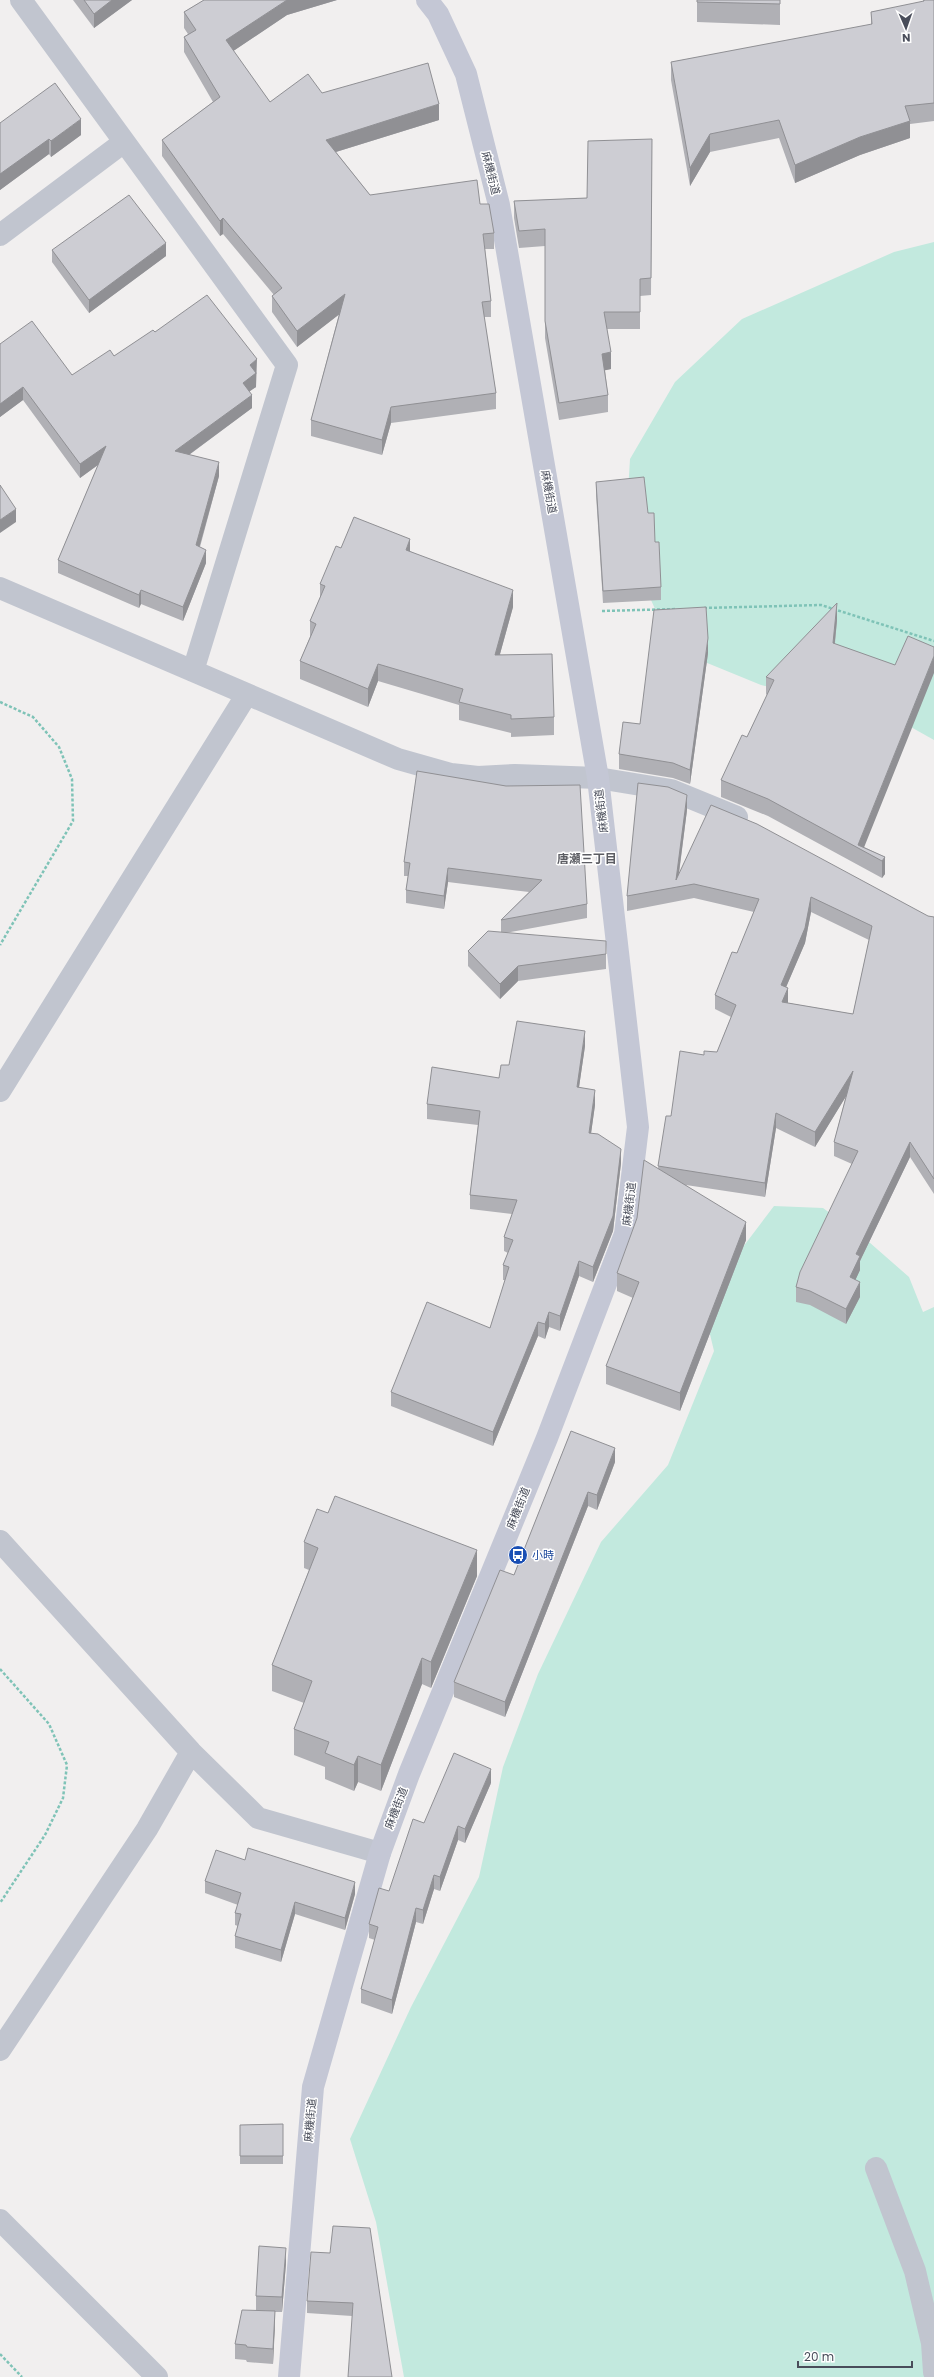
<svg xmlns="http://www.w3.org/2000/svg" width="934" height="2377" viewBox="0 0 934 2377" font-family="Poppins,'Noto Sans JP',sans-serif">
<rect width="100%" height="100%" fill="#f1efef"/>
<path fill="#c2e9de" d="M 934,242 L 934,740 L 893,717 L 761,685 L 673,649 L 625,542 L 630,459 L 675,382 L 742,319 L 894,252 Z
M 774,1206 L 823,1208 L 869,1242 L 909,1277 L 923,1312 L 934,1307 L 934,2377 L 404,2377 L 376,2222 L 350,2139 L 411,2007 L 479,1877 L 503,1767 L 538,1674 L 601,1542 L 668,1465 L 714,1351 L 702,1301 Z"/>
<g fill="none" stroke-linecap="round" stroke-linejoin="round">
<path stroke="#7fc3b7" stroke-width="2.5" stroke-dasharray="3 2" stroke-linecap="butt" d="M 704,608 L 821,605 L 934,641
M 602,611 L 677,609
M 0,702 L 33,717 L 59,747 L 72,779 L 73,821 L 0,945
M 0,1669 L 49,1724 L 67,1765 L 63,1798 L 45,1835 L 0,1903
M 0,2354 L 22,2377"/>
<path stroke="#c1c5cf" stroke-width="22" d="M 21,0 L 287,365 L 193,671
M 0,235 L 124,142
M 0,588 L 398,759 L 451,774 L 478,777 L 515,775 L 598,778 L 671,790 L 737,817
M 0,1091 L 247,694
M 0,1541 L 191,1752 L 258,1818 L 380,1853
M 0,2050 L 147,1829 L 191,1752
M 876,2168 L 915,2271 L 932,2343 L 934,2372
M 0,2220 L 157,2377"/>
<path stroke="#c4c7d5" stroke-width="22" d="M 289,2377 L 313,2087 L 380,1853 L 409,1774 L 547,1438 L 625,1234 L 638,1127 L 598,778 L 499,205 L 466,74 L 438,14 L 427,0"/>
</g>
<path fill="#b0b0b5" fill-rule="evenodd" d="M 73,0 L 132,0 L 94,28 Z
M 204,0 L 337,0 L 287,15 L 233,51 L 270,102 L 322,93 L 439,120 L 336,152 L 370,195 L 480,204 L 494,233 L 494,249 L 485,249 L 491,301 L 491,317 L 484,317 L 496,393 L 496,409 L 391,423 L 382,455 L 311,436 L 311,420 L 339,314 L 297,347 L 272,312 L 272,296 L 274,295 L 223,234 L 220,236 L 162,156 L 162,140 L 213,102 L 184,52 L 184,37 L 188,34 L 184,28 L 184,12 Z
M 697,0 L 780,0 L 780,25 L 697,22 Z
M 923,0 L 934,0 L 934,121 L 910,124 L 910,138 L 860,155 L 795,183 L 779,138 L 710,152 L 690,186 L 671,80 L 671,62 L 871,25 L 871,12 L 923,2 Z
M 0,123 L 81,135 L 51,157 L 49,154 L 0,190 Z
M 652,139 L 651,295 L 640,296 L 640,329 L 607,329 L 611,369 L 605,370 L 608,395 L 608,412 L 559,420 L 545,338 L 545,246 L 519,248 L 514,218 L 514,201 L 587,198 Z
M 52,250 L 166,256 L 89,313 L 52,262 Z
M 155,332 L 257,373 L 256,374 L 256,387 L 249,391 L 252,408 L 189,455 L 219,476 L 200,547 L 206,563 L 183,621 L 141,604 L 139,608 L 58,573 L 58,560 L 98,465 L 80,478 L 23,400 L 0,417 L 0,344 L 72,375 L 114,356 Z
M 596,482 L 655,542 L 661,587 L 661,600 L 603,603 L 596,495 Z
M 341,548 L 410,551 L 513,607 L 500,654 L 554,717 L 554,735 L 511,737 L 511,733 L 459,720 L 459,705 L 378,681 L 368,707 L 300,679 L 300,661 L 310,637 L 310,621 L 320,598 L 320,584 Z
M 837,620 L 835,643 L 864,847 L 885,857 L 885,874 L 882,878 L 768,816 L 721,797 L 721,780 L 747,737 L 767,695 L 766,694 L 766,677 Z
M 708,653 L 690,784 L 673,778 L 619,769 L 619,754 L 640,724 Z
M 417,771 L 587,904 L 587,918 L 505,933 L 606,954 L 606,969 L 518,981 L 500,999 L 468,966 L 468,951 L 501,932 L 501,920 L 529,892 L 448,882 L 444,909 L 406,903 L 406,890 L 408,876 L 404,876 L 404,862 Z
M 687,810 L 679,874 L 934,917 L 934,1194 L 910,1157 L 860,1261 L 860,1270 L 855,1280 L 860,1297 L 846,1324 L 810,1305 L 796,1302 L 796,1287 L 852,1164 L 834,1156 L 834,1142 L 846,1096 L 815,1147 L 776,1128 L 765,1197 L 686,1185 L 746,1240 L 680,1411 L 606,1384 L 606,1366 L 633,1298 L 617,1291 L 617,1273 L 658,1168 L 671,1116 L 704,1055 L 717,1052 L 731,1017 L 715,1009 L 715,995 L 737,953 L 754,912 L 694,898 L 627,911 L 627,896 ZM 811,912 L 869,940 L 853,1014 L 788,1003 L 786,987 L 805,943 Z
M 585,1046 L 579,1087 L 595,1105 L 591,1133 L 621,1163 L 613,1231 L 593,1282 L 579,1276 L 560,1331 L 549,1327 L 545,1339 L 538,1336 L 493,1446 L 391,1406 L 391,1392 L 490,1328 L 505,1280 L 503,1280 L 503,1265 L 508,1253 L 504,1251 L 504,1237 L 512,1214 L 470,1209 L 470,1195 L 478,1125 L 427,1119 L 427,1104 L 499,1078 L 509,1065 Z
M 571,1431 L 615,1462 L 597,1510 L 588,1506 L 505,1717 L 454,1697 L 454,1682 L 514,1575 Z
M 304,1542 L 477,1576 L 431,1688 L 422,1684 L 381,1791 L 358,1782 L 354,1791 L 325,1779 L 325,1767 L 294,1755 L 294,1729 L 304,1703 L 272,1691 L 272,1665 L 309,1570 L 304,1568 Z
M 491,1783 L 465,1843 L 458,1840 L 440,1891 L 434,1889 L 423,1924 L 416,1922 L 392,2014 L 361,2003 L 361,1989 L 375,1940 L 369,1938 L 369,1924 L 389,1891 Z
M 245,1860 L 355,1894 L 345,1930 L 295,1914 L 281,1962 L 235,1948 L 235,1936 L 238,1926 L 235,1925 L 235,1913 L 238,1905 L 205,1893 L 205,1881 Z
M 283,2124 L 283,2164 L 240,2164 L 240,2125 Z
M 330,2253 L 392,2377 L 352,2316 L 307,2313 L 307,2301 Z
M 286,2263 L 282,2312 L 275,2312 L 273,2364 L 247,2362 L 246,2360 L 235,2359 L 235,2344 L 256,2310 L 256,2296 Z"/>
<path fill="#909094" d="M 112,0 L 132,0 L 94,28 L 94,14 Z
M 287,0 L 337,0 L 287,15 L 226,56 L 226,40 Z
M 439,104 L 439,120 L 326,155 L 326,140 Z
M 81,119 L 81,135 L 51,157 L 51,141 Z
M 910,121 L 910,138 L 860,155 L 795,183 L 795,165 L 860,137 Z
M 710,134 L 710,152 L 690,186 L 690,168 Z
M 49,139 L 49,154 L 0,190 L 0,174 Z
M 223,218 L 223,234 L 220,236 L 220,221 Z
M 166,243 L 166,256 L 89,313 L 89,300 Z
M 345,294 L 345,310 L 297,347 L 297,331 Z
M 611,352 L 611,369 L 602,371 L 602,354 Z
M 257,359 L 256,387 L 243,396 L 243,383 L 250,365 Z
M 23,387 L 23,400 L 0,417 L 0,404 Z
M 252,395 L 252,408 L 175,465 L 175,451 Z
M 391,407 L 391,423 L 382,455 L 382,440 Z
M 106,446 L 106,459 L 80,478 L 80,464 Z
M 219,462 L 219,476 L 196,559 L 196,545 Z
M 16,509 L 16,522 L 0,533 L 0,520 Z
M 410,539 L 410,557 L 406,550 Z
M 206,550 L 206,563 L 183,621 L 183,607 Z
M 141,590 L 141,604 L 139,608 L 139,595 Z
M 513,590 L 513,607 L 495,672 L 495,655 Z
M 837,603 L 837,620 L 833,660 L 833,643 Z
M 708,638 L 708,653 L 690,784 L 690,770 Z
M 934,656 L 934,673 L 863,850 L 858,845 Z
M 378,664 L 378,681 L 368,707 L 368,689 Z
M 687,795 L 687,810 L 677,887 L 676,880 Z
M 885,857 L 885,874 L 882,878 L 882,861 Z
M 448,868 L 448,882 L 444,909 L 444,896 Z
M 811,897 L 811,912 L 805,943 L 781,999 L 781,985 Z
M 518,966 L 518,981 L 500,999 L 500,984 Z
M 788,988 L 788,1002 L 782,1017 L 782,1002 Z
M 585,1031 L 585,1046 L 577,1101 L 577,1087 Z
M 853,1071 L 853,1085 L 815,1147 L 815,1132 Z
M 595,1090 L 595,1105 L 589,1148 L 589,1133 Z
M 776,1113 L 776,1128 L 765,1197 L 765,1183 Z
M 910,1142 L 910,1157 L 860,1261 L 860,1270 L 850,1292 L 850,1277 L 856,1254 Z
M 621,1149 L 621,1163 L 613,1231 L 593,1282 L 593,1267 Z
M 746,1222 L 746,1240 L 680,1411 L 680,1393 Z
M 579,1261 L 579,1276 L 560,1331 L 560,1316 Z
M 860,1282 L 860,1297 L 846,1324 L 846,1309 Z
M 549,1312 L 549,1327 L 545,1339 L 545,1324 Z
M 538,1322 L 538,1336 L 493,1446 L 493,1432 Z
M 615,1448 L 615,1462 L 597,1510 L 597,1495 Z
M 588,1492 L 588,1506 L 505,1717 L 505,1702 Z
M 477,1550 L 477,1576 L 431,1688 L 431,1662 Z
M 422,1658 L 422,1684 L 381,1791 L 381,1765 Z
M 358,1756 L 358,1782 L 354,1791 L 354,1765 Z
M 491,1769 L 491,1783 L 465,1843 L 465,1829 Z
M 458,1826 L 458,1840 L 440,1891 L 440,1877 Z
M 434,1875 L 434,1889 L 423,1924 L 423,1910 Z
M 355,1882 L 355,1894 L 345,1930 L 345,1918 Z
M 295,1902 L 295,1914 L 281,1962 L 281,1950 Z
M 416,1908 L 416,1922 L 392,2014 L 392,2000 Z
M 286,2248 L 286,2263 L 282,2312 L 282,2297 Z
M 275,2311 L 275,2326 L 273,2364 L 273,2349 Z"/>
<path fill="#cdcdd3" stroke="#909094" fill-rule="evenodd" d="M 84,0 L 112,0 L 94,14 Z
M 204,0 L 287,0 L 226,40 L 270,102 L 308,74 L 322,93 L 428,63 L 439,104 L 326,140 L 370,195 L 477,180 L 480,204 L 489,204 L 494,233 L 483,234 L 491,301 L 482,302 L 496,393 L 391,407 L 382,440 L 311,420 L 345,294 L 297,331 L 272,296 L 282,288 L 223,218 L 220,221 L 162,140 L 220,97 L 184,37 L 196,30 L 184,12 Z
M 697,0 L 780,0 L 780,4 L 697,2 Z
M 924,0 L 934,0 L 934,103 L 905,106 L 910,121 L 860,137 L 795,165 L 779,120 L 710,134 L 690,168 L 671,62 L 872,24 L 871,12 L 924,1 Z
M 55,83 L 81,119 L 51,141 L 49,139 L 0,174 L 0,123 Z
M 652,139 L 651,278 L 640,279 L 640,312 L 604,312 L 611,352 L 602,354 L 608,395 L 559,403 L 545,321 L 545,229 L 519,231 L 514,201 L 587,198 L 588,141 Z
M 129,195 L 166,243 L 89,300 L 52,250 Z
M 207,295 L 257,359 L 250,365 L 256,373 L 243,383 L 252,395 L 175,451 L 219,462 L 196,545 L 206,550 L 183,607 L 141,590 L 139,595 L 58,560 L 106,446 L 80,464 L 23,387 L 0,404 L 0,344 L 32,321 L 72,375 L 110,350 L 114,356 L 153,330 L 155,332 Z
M 644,477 L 648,513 L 654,513 L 655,542 L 659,542 L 661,587 L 603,591 L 596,482 Z
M 0,485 L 16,509 L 0,520 Z
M 354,517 L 410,539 L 406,550 L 513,590 L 495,655 L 552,654 L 554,717 L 511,719 L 511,715 L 459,702 L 463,689 L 378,664 L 368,689 L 300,661 L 316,624 L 310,621 L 325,586 L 320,584 L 336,546 L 341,548 Z
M 837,603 L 833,643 L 895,665 L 908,636 L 934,647 L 934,656 L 858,845 L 885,857 L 882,861 L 768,799 L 721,780 L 742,735 L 747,737 L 774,680 L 766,677 Z
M 706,607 L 708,638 L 690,770 L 673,763 L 619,754 L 623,722 L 640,724 L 654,610 Z
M 417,771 L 506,786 L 580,785 L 587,904 L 501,920 L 542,880 L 448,868 L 444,896 L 406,890 L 410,863 L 404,862 Z
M 638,783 L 668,787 L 687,795 L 676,880 L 711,805 L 757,824 L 928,916 L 934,917 L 934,1179 L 910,1142 L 856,1254 L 860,1256 L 850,1277 L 860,1282 L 846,1309 L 810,1291 L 796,1287 L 800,1272 L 858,1151 L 834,1142 L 853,1071 L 815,1132 L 776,1113 L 765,1183 L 658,1166 L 666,1116 L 671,1116 L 680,1051 L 704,1055 L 704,1051 L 717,1052 L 736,1005 L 715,995 L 732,952 L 737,953 L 759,899 L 694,884 L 627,896 ZM 811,897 L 872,926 L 853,1014 L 782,1002 L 788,988 L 781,985 L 805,928 Z
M 488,931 L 606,941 L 606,954 L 518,966 L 500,984 L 468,951 Z
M 517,1021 L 585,1031 L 577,1087 L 595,1090 L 589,1133 L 598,1134 L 621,1149 L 613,1216 L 593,1267 L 579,1261 L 560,1316 L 549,1312 L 545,1324 L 538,1322 L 493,1432 L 391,1392 L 427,1302 L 490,1328 L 509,1267 L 503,1265 L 513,1240 L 504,1237 L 517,1200 L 470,1195 L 480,1111 L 427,1104 L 432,1067 L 499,1078 L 501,1065 L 509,1065 Z
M 644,1160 L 746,1222 L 680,1393 L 606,1366 L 639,1282 L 617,1273 L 637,1218 Z
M 571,1431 L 615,1448 L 597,1495 L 588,1492 L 505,1702 L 454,1682 L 500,1570 L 514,1575 Z
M 335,1496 L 477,1550 L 431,1662 L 422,1658 L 381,1765 L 358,1756 L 354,1765 L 325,1753 L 329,1742 L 294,1729 L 312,1681 L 272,1665 L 318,1548 L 304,1542 L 317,1509 L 328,1513 Z
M 454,1753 L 491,1769 L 465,1829 L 458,1826 L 440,1877 L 434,1875 L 423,1910 L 416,1908 L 392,2000 L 361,1989 L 378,1927 L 369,1924 L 379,1888 L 389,1891 L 413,1819 L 424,1823 Z
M 248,1848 L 355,1882 L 345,1918 L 295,1902 L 281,1950 L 235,1936 L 241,1914 L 235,1913 L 241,1893 L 205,1881 L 216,1850 L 245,1860 Z
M 283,2124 L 283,2156 L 240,2156 L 240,2125 Z
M 333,2226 L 370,2228 L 392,2377 L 348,2377 L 353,2303 L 307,2301 L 311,2252 L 330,2253 Z
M 259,2246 L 286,2248 L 282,2297 L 256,2296 Z
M 242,2310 L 275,2311 L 273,2349 L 247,2347 L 246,2345 L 235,2344 Z"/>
<defs>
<symbol id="bus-disc" viewBox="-11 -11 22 22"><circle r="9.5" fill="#1a4fb4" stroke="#fff"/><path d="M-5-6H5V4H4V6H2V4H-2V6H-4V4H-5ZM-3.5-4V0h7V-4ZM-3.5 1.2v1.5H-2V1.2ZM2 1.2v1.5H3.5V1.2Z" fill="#fff"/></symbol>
</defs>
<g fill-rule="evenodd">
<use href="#bus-disc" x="507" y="1544" width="22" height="22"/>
</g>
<g text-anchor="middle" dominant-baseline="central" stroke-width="3" stroke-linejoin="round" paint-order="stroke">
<g font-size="11" fill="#494d5a" stroke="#fff">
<text transform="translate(491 173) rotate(76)">麻機街道</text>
<text transform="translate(549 492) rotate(80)">麻機街道</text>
<text transform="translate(601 811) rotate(-97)">麻機街道</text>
<text transform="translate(629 1204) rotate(-83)">麻機街道</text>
<text transform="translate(518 1508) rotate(-68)">麻機街道</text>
<text transform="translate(396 1808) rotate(-69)">麻機街道</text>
<text transform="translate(310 2120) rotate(-85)">麻機街道</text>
</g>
<g font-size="11" fill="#164399" stroke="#fff" text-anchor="start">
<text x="532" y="1555">小時</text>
</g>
<g font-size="12" font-weight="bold" fill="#5c5d63" stroke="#fff">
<text x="587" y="858">唐瀬三丁目</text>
</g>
</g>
<g transform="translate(906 28) rotate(178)" stroke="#ffffff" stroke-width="3" paint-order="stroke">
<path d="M0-3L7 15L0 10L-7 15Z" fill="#494d5a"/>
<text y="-6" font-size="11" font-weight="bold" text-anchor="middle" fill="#494d5a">N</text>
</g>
<path d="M798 2361v6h114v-6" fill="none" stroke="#494d5a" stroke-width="2"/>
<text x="804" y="2361" font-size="12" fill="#494d5a" stroke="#ffffff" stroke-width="3" paint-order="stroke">20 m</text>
</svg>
